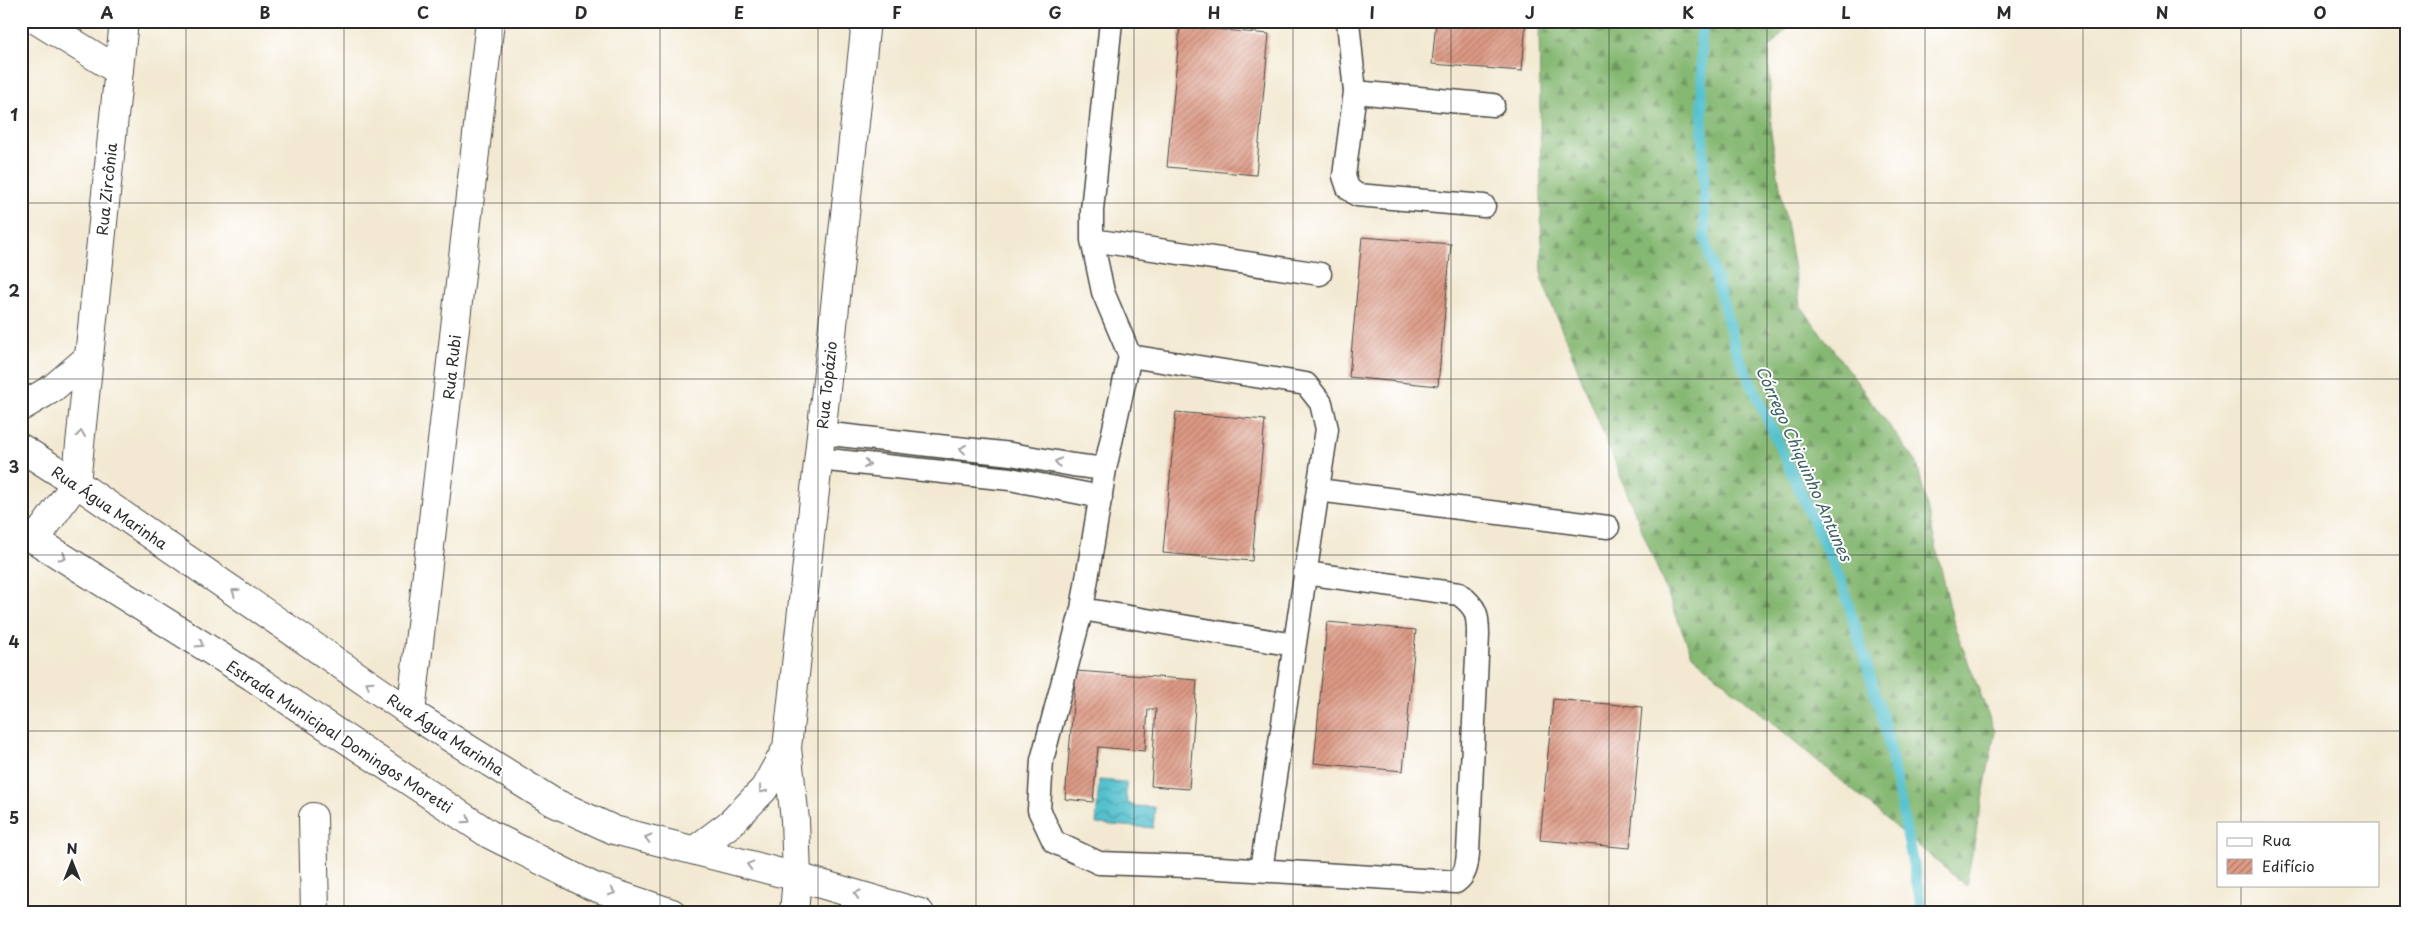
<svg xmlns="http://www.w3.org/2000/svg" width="2427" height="934" viewBox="0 0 2427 934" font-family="'Playpen Sans',sans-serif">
<defs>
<pattern id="forest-firs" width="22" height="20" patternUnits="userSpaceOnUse" patternTransform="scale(1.25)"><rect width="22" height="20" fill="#85b872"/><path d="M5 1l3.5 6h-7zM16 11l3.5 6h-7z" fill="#6d965e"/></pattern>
<pattern id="water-waves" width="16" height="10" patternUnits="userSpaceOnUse" patternTransform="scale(1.25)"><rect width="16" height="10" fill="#55c1ce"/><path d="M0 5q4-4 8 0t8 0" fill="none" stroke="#479da7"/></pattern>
<pattern id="building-hatch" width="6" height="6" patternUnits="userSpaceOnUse" patternTransform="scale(1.25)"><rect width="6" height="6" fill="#dc9984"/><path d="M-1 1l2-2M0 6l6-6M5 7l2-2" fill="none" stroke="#b37d6c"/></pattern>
</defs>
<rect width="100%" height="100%" fill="#fff"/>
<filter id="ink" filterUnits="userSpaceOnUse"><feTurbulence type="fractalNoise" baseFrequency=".02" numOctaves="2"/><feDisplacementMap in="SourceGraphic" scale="10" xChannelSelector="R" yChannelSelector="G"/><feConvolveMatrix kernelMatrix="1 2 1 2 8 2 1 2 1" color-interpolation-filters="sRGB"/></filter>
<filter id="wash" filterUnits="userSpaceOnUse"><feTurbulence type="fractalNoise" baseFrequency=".0096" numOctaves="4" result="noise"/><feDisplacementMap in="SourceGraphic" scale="20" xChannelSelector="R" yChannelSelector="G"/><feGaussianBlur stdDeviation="1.12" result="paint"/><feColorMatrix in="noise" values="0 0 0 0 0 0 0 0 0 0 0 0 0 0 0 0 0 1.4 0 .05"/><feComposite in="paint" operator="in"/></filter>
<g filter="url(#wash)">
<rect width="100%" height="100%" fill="#f3e9d2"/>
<path fill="url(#forest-firs)" stroke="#58724e" d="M 1539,21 L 1793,21 L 1769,48 L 1771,133 L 1800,305 L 1917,463 L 1954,625 L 1995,732 L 1966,886 L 1692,655 L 1542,280 Z"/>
<path fill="url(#water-waves)" stroke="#40767c" d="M 1099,780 L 1126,782 L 1126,797 L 1128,803 L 1135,806 L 1155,807 L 1153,828 L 1096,824 Z"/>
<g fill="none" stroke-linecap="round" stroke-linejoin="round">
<path stroke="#55c1ce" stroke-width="11" d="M 1706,21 L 1701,36 L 1705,239 L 1736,350 L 1843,586 L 1885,726 L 1923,913"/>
</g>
<g id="blocks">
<path fill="url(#building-hatch)" d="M 1436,21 L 1526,21 L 1522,71 L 1432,64 Z
M 1180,26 L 1269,34 L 1256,175 L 1167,167 Z
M 1362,237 L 1451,244 L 1438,386 L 1349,377 Z
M 1176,412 L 1265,420 L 1252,561 L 1163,553 Z
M 1327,622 L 1416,630 L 1403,771 L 1314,763 Z
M 1076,671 L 1197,680 L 1189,789 L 1151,786 L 1156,709 L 1148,709 L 1145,751 L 1098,747 L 1093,802 L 1065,799 Z
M 1553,699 L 1642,707 L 1630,848 L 1540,840 Z"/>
</g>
</g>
<g filter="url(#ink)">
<use href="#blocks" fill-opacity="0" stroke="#494844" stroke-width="1"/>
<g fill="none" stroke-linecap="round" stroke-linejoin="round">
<defs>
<path id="lane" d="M 1111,21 L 1092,210 L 1092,240 L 1103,292 L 1130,356 L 1105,469 L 1082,609 L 1042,760 L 1039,810 L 1054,842 L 1099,863 L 1187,866 L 1456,882 C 1466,875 1467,865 1468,853 L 1478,635 C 1478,613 1476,607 1459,594 L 1305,573
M 1348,21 L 1355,92 L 1344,176 L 1348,188 L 1357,195 L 1484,206
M 1355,92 L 1493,105
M 1092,240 L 1320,274
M 1130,356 L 1306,384 L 1321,403 L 1327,429 L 1261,870
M 821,433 L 1011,454 L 1073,465 L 1105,469
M 818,459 L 1010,479 L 1101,497
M 1318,490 L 1608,527
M 1082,609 L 1294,645"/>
<path id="street" d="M 38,21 L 119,71
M 89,357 L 124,21
M 21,407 L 53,388 L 89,357 L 76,483
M 411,713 L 490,21
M 313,817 L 315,913
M 695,850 L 731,823 L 764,789 L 787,748
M 797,877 L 795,820 L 787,748 L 866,21"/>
<path id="secondary" d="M 21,448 L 76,483 L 411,713 L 553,802 L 614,830 L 797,877 L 920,913
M 21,531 L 253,677 L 489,834 L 592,886 L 672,913
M 35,540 L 76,483
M 794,913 L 797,877"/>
</defs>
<use href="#lane" stroke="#494844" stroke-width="25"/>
<use href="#street" stroke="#494844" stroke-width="30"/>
<use href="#secondary" stroke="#494844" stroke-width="30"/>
<use href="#lane" stroke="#fff" stroke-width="22"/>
<use href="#street" stroke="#fff" stroke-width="28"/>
<use href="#secondary" stroke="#fff" stroke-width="28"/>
</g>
<defs><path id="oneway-chevron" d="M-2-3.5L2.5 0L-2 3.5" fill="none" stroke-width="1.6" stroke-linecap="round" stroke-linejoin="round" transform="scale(1.25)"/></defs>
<g stroke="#a0a0a0">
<use href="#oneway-chevron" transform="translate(81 434) rotate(-84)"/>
<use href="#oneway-chevron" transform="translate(963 449) rotate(-174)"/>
<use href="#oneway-chevron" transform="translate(1058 462) rotate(-169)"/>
<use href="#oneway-chevron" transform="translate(867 464) rotate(6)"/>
<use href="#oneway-chevron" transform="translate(63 557) rotate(32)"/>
<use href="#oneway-chevron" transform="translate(235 592) rotate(-146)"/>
<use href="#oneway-chevron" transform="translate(200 644) rotate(32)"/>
<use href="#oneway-chevron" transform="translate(369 684) rotate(-146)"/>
<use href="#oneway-chevron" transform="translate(762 790) rotate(128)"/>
<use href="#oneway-chevron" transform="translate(467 820) rotate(34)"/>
<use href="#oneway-chevron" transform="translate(648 838) rotate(-166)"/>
<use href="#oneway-chevron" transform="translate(750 865) rotate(-165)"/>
<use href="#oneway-chevron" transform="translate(612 892) rotate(19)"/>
<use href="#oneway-chevron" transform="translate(857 894) rotate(-164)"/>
</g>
</g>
<path fill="none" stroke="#2b2b2b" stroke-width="1" stroke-opacity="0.55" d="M 186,21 L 186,913M 344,21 L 344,913M 502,21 L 502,913M 660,21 L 660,913M 818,21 L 818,913M 976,21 L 976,913M 1134,21 L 1134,913M 1293,21 L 1293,913M 1451,21 L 1451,913M 1609,21 L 1609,913M 1767,21 L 1767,913M 1925,21 L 1925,913M 2083,21 L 2083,913M 2241,21 L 2241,823M 21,203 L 2406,203M 21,379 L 2406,379M 21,555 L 2406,555M 21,731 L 2406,731M 2241,885 L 2241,913"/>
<g text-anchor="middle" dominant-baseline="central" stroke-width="4" stroke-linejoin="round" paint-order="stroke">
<g font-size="15" fill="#2b2b2b" stroke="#fff">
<text transform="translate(106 189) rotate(-84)">Rua Zircônia</text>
<text transform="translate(451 367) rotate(-84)">Rua Rubi</text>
<text transform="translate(826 385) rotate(-84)">Rua Topázio</text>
<text transform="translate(110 507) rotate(34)">Rua Água Marinha</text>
<text transform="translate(446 734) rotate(33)">Rua Água Marinha</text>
<text transform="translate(340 736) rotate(33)">Estrada Municipal Domingos Moretti</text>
</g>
<g font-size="16" font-style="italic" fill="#3a6064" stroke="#fff">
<text transform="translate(1805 463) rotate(66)">Córrego Chiquinho Antunes</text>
</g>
</g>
<rect width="2427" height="934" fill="none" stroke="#fff" stroke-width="55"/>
<rect x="2217" y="822" width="162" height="65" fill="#ffffff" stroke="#aaaaaa"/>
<rect x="2227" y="838" width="25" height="8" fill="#ffffff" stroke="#aaaaaa"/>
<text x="2262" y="846" font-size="15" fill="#2b2b2b">Rua</text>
<rect x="2227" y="859" width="25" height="15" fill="url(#building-hatch)" stroke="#aaaaaa"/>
<text x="2262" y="872" font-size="15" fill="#2b2b2b">Edifício</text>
<g transform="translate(72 862)" stroke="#ffffff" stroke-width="4" paint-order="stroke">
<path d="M0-4L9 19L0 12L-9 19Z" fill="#2b2b2b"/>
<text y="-8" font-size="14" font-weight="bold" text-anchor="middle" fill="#2b2b2b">N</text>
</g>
<rect x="28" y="28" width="2372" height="878" fill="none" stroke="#2b2b2b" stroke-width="2"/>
<g font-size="16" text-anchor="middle" font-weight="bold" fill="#2b2b2b">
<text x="107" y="19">A</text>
<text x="265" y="19">B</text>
<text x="423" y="19">C</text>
<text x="581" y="19">D</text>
<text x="739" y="19">E</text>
<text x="897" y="19">F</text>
<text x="1055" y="19">G</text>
<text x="1214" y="19">H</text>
<text x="1372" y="19">I</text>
<text x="1530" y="19">J</text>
<text x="1688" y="19">K</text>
<text x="1846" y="19">L</text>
<text x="2004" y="19">M</text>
<text x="2162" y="19">N</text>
<text x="2320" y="19">O</text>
<text x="14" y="121">1</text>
<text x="14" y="297">2</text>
<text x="14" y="473">3</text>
<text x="14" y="648">4</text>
<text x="14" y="824">5</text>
</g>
</svg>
